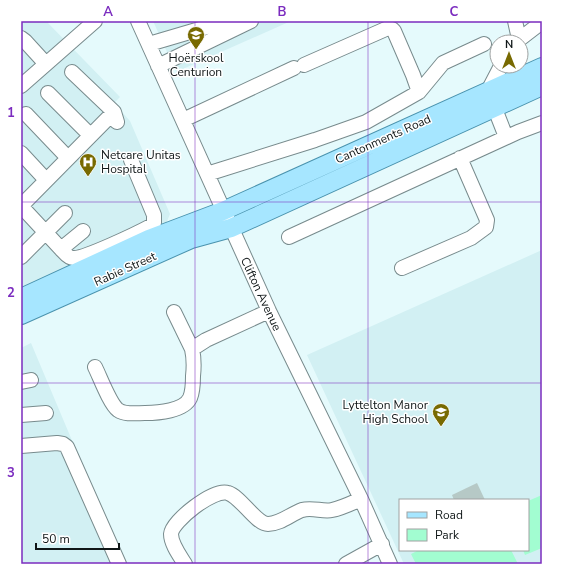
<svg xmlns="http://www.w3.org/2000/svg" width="563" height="585" viewBox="0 0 563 585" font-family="'Nunito Sans',sans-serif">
<rect width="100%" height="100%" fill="#e5fafc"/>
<path fill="#d2f0f3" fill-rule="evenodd" d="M 21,21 L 50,21 L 48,23 L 120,97 L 114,103 L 130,121 L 170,214 L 165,226 L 21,292 Z
M 153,21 L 291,21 L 176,72 Z
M 542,250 L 542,564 L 404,564 L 307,355 ZM 400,500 L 528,500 L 528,550 L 400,550 Z
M 31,343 L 124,564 L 21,564 L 21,348 Z"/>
<path fill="#a2fdd1" d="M 542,495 L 542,548 L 525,555 L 523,550 L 528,550 L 528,501 Z
M 419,550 L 511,550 L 518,564 L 416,564 L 411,554 Z"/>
<path fill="#b6c9c6" d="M 477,483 L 485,500 L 454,500 L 452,495 Z"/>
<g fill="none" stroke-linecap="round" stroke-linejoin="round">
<defs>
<path id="minor" d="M 138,21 L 269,311 L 361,499 L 390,564
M 515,21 L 519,39
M 21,38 L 25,41 L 46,64
M 516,42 L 542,22
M 149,44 L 227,21
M 304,65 L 388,28 L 392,29 L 394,31 L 413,75 L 419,92
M 158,66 L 251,21
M 501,66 L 488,91 L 506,137
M 21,86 L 95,21
M 48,93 L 90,135
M 26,114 L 68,158
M 183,120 L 294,68
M 21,153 L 46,180
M 207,174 L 315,140 L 366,122 L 419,92 L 443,63 L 484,44
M 21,206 L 110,116 L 117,122 L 114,112 L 72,72
M 21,206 L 61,249 L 83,231
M 289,237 L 518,132 L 542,123
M 61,249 C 64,252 68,258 73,258 C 84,259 138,233 151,226 L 154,223 L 154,215 L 131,160
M 21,257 L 65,213
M 402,268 L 471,238 L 486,227 L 487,220 L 460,158
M 174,312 L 192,349
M 95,367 C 100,377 110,404 118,410 C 125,415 137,413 145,413 C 158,413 184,411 190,398 C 193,391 193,383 193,376 C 194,367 194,358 192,349 L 206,340 L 269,311
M 21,382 L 31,380
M 21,415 L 46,413
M 21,446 L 57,443 L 63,444 L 67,447 L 119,564
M 185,564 C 180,556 171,544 171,534 C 172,521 214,488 228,493 C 241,497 256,524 268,524 C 280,524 291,514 302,510 C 312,507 323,512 332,510 C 342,508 352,503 361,499
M 346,564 L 382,544"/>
<path id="major" d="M 21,298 L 149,239 L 223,211 L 542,67
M 21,315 L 191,239 L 231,228 L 542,86"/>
</defs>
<use href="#minor" stroke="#788b8d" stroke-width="16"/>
<use href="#major" stroke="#4a93ae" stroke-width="20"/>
<use href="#minor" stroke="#fff" stroke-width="14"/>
<use href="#major" stroke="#a6e6ff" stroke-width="18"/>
</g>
<path fill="none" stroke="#7b2cbf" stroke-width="1" stroke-opacity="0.55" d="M 195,21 L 195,564M 368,21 L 368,564M 21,202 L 542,202M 21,383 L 542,383"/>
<defs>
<symbol id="school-pin" viewBox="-11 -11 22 30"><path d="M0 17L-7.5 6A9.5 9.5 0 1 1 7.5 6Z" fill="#786a01" stroke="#fff"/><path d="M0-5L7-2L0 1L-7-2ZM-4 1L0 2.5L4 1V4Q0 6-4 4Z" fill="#fff"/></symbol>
<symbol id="hospital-pin" viewBox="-11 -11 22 30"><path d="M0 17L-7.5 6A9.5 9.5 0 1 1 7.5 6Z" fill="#786a01" stroke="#fff"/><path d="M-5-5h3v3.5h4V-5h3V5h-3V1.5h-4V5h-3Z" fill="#fff"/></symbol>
</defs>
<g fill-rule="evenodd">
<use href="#school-pin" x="186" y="25" width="20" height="27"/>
<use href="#hospital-pin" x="78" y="152" width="20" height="27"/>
<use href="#school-pin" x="431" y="402" width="20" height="27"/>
</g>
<g text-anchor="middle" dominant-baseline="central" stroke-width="3" stroke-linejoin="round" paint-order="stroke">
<g font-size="12" fill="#0f1617" stroke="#fff">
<text x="196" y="58">Hoërskool<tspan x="196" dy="14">Centurion</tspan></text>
<text x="101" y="155" text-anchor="start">Netcare Unitas<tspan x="101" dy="14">Hospital</tspan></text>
<text x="428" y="405" text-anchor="end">Lyttelton Manor<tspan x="428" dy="14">High School</tspan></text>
</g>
<g font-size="12" fill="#0f1617" stroke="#fff">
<text transform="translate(383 139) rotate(-24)">Cantonments Road</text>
<text transform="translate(125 269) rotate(-24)">Rabie Street</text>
<text transform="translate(261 294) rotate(65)">Clifton Avenue</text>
</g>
</g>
<rect width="563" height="585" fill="none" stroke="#ffffff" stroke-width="44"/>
<rect x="399" y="499" width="130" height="52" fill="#ffffff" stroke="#9fa2a2"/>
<rect x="407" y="512" width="20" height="6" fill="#a6e6ff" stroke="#9fa2a2"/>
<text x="435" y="519" font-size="12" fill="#0f1617">Road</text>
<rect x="407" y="529" width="20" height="12" fill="#a2fdd1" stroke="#9fa2a2"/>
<text x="435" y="539" font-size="12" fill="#0f1617">Park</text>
<g transform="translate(509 54)"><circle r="19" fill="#ffffff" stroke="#9fa2a2"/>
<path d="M0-3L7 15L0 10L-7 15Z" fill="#786a01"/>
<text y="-6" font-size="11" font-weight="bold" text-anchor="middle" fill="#0f1617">N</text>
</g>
<path d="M36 543v6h83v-6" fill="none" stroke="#0f1617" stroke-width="2"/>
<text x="42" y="543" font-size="12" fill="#0f1617" stroke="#ffffff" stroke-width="3" paint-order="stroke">50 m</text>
<rect x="22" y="22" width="519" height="541" fill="none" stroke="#7b2cbf" stroke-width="1.5"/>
<g font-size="13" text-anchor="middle" font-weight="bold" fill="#7b2cbf">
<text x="108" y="16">A</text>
<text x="282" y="16">B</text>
<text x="454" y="16">C</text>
<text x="11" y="117">1</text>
<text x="11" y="297">2</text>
<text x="11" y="477">3</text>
</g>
</svg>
